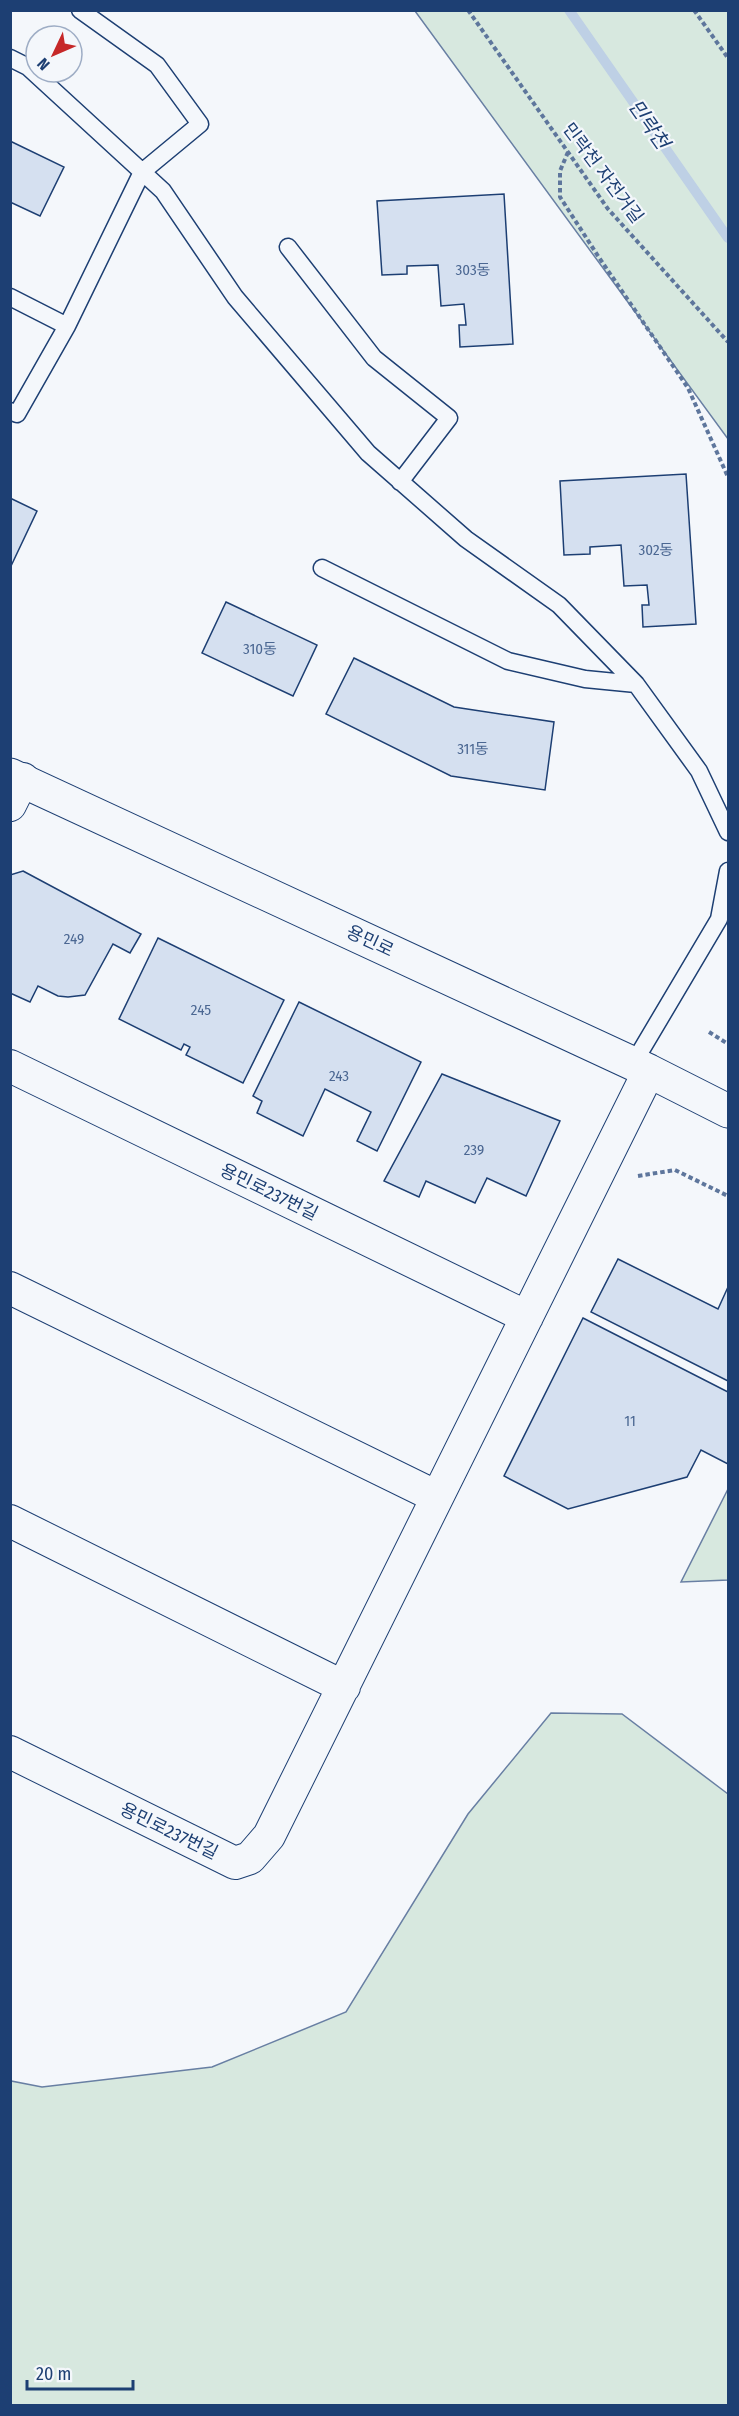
<svg xmlns="http://www.w3.org/2000/svg" width="739" height="2416" viewBox="0 0 739 2416" font-family="'Fira Sans Condensed','Noto Sans KR',sans-serif">
<rect width="100%" height="100%" fill="#f4f7fb"/>
<path fill="#d7e8df" stroke="#687fa3" stroke-width="1.5" d="M 415,11 L 728,11 L 728,439 Z
M 728,1489 L 728,1580 L 681,1582 Z
M 551,1713 L 622,1714 L 728,1794 L 728,2405 L 11,2405 L 11,2081 L 42,2087 L 212,2067 L 346,2012 L 468,1814 Z"/>
<g fill="none" stroke-linecap="round" stroke-linejoin="round">
<path stroke="#bed0e5" stroke-width="10" d="M 569,10 L 728,238"/>
</g>
<path fill="#d5e0f0" stroke="#1d3f73" stroke-width="1.5" d="M 10,141 L 64,167 L 40,216 L 10,202 Z
M 504,194 L 513,344 L 460,347 L 459,325 L 466,325 L 464,304 L 441,306 L 438,265 L 407,266 L 407,274 L 382,275 L 377,201 Z
M 686,474 L 696,624 L 643,627 L 642,605 L 649,605 L 647,585 L 624,586 L 621,545 L 590,547 L 590,554 L 564,555 L 560,481 Z
M 10,498 L 37,511 L 11,566 L 10,566 Z
M 226,602 L 317,645 L 293,696 L 202,653 Z
M 354,658 L 454,707 L 554,722 L 545,790 L 451,776 L 326,714 Z
M 23,871 L 141,934 L 130,953 L 113,944 L 85,995 L 68,997 L 58,996 L 38,986 L 30,1002 L 10,993 L 10,875 Z
M 158,938 L 284,1000 L 243,1083 L 186,1055 L 190,1047 L 184,1044 L 181,1050 L 119,1019 Z
M 299,1002 L 421,1062 L 377,1151 L 357,1141 L 371,1112 L 325,1089 L 303,1136 L 257,1113 L 262,1101 L 253,1096 Z
M 442,1074 L 560,1121 L 526,1196 L 487,1178 L 475,1203 L 426,1181 L 419,1197 L 384,1181 Z
M 618,1259 L 718,1309 L 728,1287 L 728,1381 L 591,1312 Z
M 583,1318 L 728,1392 L 728,1464 L 701,1450 L 687,1477 L 568,1509 L 504,1476 Z"/>
<g fill="none" stroke-linecap="round" stroke-linejoin="round">
<defs>
<path id="service" d="M 10,58 L 28,67 L 163,191 L 235,297 L 368,453 L 466,539 L 559,605 L 636,684 L 699,771 L 728,832
M 288,247 L 374,358 L 449,418 L 400,482
M 10,297 L 67,326
M 10,411 L 17,414 L 67,326 L 142,172 L 200,124 L 157,65 L 80,10
M 322,568 L 508,661 L 585,679 L 636,684
M 633,1064 L 719,919 L 728,871"/>
<path id="minor" d="M 10,805 L 23,779
M 10,1066 L 527,1317
M 10,1288 L 437,1497
M 10,1521 L 344,1687
M 10,1752 L 235,1863 L 250,1858 L 269,1836 L 649,1071"/>
<path id="tertiary" d="M 10,775 L 649,1071 L 728,1111"/>
</defs>
<use href="#service" stroke="#1d3f73" stroke-width="19"/>
<use href="#minor" stroke="#1d3f73" stroke-width="34"/>
<use href="#tertiary" stroke="#1d3f73" stroke-width="35"/>
<path stroke="#5e769c" stroke-width="4" stroke-dasharray="4.5 3" stroke-linecap="butt" d="M 468,10 L 608,209 L 728,342
M 694,10 L 728,58
M 568,152 L 560,171 L 560,197 L 598,256 L 688,388 L 728,477
M 709,1032 L 728,1044
M 638,1176 L 675,1170 L 728,1196"/>
<use href="#service" stroke="#f4f7fb" stroke-width="16"/>
<use href="#minor" stroke="#f4f7fb" stroke-width="32"/>
<use href="#tertiary" stroke="#f4f7fb" stroke-width="33"/>
</g>
<g text-anchor="middle" dominant-baseline="central" stroke-width="4.5" stroke-linejoin="round" paint-order="stroke">
<g font-size="15" fill="#4b6792">
<text x="473" y="270">303동</text>
<text x="656" y="550">302동</text>
<text x="260" y="649">310동</text>
<text x="473" y="749">311동</text>
<text x="74" y="939">249</text>
<text x="201" y="1010">245</text>
<text x="339" y="1076">243</text>
<text x="474" y="1150">239</text>
<text x="630" y="1421">11</text>
</g>
<g font-size="18" fill="#1d3f73" stroke="#f4f7fb">
<text transform="translate(603 173) rotate(53)">민락천 자전거길</text>
<text transform="translate(370 941) rotate(25)">용민로</text>
<text transform="translate(269 1192) rotate(26)">용민로237번길</text>
<text transform="translate(169 1831) rotate(26)">용민로237번길</text>
</g>
<g font-size="20" font-style="italic" fill="#1d3f73" stroke="#f4f7fb">
<text transform="translate(649 124) rotate(55)">민락천</text>
</g>
</g>
<rect width="739" height="2416" fill="none" stroke="#1d3f73" stroke-width="24"/>
<g transform="translate(54 54) rotate(226)"><circle r="28" fill="#f4f7fb" stroke="#9eadc5" stroke-width="1.5"/>
<path d="M0-4.5L10 22L0 15L-10 22Z" fill="#c62828"/>
<text y="-9" font-size="16" font-weight="bold" text-anchor="middle" fill="#1d3f73">N</text>
</g>
<path d="M27 2380v9h106v-9" fill="none" stroke="#1d3f73" stroke-width="3"/>
<text x="36" y="2380" font-size="18" fill="#1d3f73" stroke="#f4f7fb" stroke-width="4.5" paint-order="stroke">20 m</text>
</svg>
